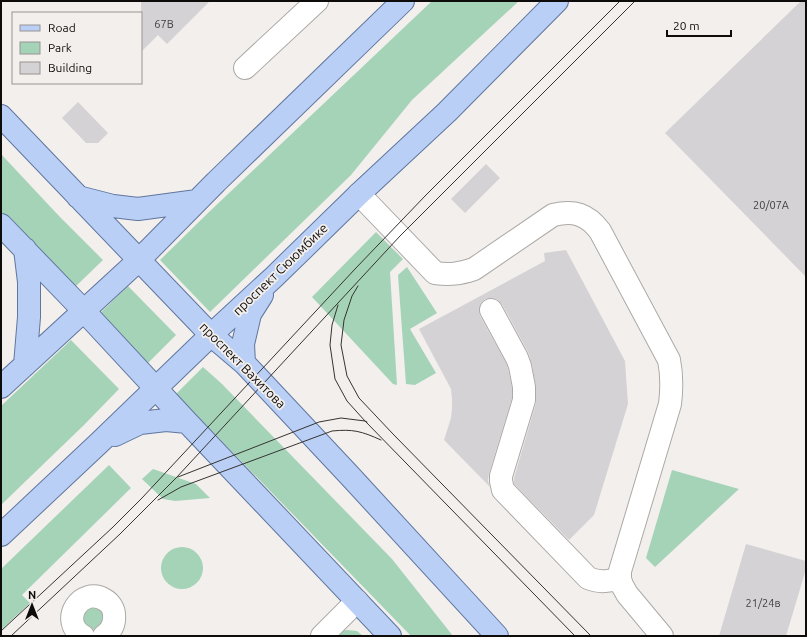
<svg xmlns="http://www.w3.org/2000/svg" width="807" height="637" viewBox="0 0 807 637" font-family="Ubuntu,sans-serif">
<rect width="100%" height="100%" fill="#f3efec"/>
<path fill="#a5d3b8" d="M 432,1 L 519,1 L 412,100 L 351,175 L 210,312 L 160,260 L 209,212 Z
M 1,154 L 59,216 L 103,260 L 74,288 L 1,212 Z
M 376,232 L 403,259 L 390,272 L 397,385 L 393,384 L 312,297 Z
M 407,267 L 437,313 L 410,329 L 436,373 L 415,385 L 406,384 L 398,275 Z
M 128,286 L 176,335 L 148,363 L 99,314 Z
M 71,340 L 119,389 L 84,425 L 1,505 L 1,406 Z
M 203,367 L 222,384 L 392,559 L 453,636 L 411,636 L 176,394 Z
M 109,465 L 131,488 L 22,595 L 30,603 L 1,630 L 1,569 Z
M 153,469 L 196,484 L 210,498 L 175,501 L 163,499 L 142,479 Z
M 672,470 L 739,489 L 655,567 L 646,558 Z
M161 568a21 21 0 1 1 42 0a21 21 0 1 1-42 0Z
M 96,607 L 102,611 L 105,622 L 97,630 L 89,629 L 84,625 L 83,614 L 88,608 Z
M 347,630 L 357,631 L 363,636 L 341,636 L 337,631 Z"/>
<path fill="#d5d2d6" d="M 141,1 L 210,1 L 167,44 L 158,35 L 141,52 Z
M 801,1 L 806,1 L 806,277 L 665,133 Z
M 78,102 L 108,133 L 98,143 L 86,143 L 62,118 Z
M 486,164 L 500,178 L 465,213 L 451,199 Z
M 566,250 L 625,361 L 628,404 L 594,515 L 569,540 L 514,484 L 514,478 L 536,403 L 536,387 L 532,364 L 529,354 L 502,304 L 497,299 L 491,298 L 485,299 L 481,303 L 479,309 L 480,316 L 506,363 L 508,369 L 512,388 L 512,398 L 489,473 L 488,481 L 490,487 L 444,440 L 451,418 L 452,408 L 452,399 L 451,389 L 419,329 L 545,261 L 544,253 Z
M 746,544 L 806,561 L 806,569 L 786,636 L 719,636 Z"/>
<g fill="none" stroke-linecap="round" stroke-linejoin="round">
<defs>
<path id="minor" d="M 245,68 L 317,1
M 359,194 L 435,273 C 450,275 459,274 474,269 L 553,215 C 574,210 587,214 600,231 L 669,360 C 672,375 672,388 670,404 L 620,571 L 620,579 L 622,585 L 627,594 L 662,636
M 491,310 L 517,358 L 520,366 L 524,387 L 524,400 L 501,476 L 501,481 L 503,490 L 588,578 C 600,583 608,581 620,579
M 83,636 C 58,621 81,585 105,600 C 110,603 114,609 114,615 C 115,624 111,631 104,636
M 322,636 L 357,601"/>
<path id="major" d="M 1,116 L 139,260 L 211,335 L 244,363 L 350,476 L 497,636
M 78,197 L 113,206 L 138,209 L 197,201
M 1,225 L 84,311 L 187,422 L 390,636
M 25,249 L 29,282 L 29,317 L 25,365
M 244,363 L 243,344 L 250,314 L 262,295
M 1,387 L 139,260 L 216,182 L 403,1
M 115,435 L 140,423 L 166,420 L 187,422
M 1,535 L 99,443 L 211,335 L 274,277 L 359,194 L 447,112 L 557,1"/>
</defs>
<use href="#minor" stroke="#aca9a6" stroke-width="24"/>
<use href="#major" stroke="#5f769f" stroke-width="24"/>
<use href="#minor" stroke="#fff" stroke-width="22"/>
<use href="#major" stroke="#b9cff5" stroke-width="22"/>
<path stroke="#363332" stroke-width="1" d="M 358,286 L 352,296 L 344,320 L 341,345 L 347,376 L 359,398 L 393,434 L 591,636
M 338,305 L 332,325 L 330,345 L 335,379 L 347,401 L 365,421 L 575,636
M 178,477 L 319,422 L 341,418 L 365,421 L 367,422
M 158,500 L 181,487 L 332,431 C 353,429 361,431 381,440
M 1,631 L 113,527 L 142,498 L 355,269 L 426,195 L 620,1
M 11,636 L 120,534 L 176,478 L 400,236 L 635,1"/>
</g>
<g text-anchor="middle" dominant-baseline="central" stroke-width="3.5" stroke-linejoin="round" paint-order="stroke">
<g font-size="11" fill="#403e3e">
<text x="164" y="24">67В</text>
<text x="771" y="205">20/07А</text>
<text x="763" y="603">21/24в</text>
</g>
<g font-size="13" fill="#0e0c0b" stroke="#f3efec">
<text transform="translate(280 269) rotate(-44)">проспект Сююмбике</text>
<text transform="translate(243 365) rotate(45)">проспект Вахитова</text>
</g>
</g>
<rect width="807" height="637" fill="none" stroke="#0e0c0b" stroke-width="4"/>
<rect x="12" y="12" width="130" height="72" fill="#f3efec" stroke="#979492"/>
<rect x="20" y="25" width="20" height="6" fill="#b9cff5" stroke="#979492"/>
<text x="48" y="32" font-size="12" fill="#0e0c0b">Road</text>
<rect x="20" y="42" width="20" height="12" fill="#a5d3b8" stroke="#979492"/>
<text x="48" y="52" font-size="12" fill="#0e0c0b">Park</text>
<rect x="20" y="62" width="20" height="12" fill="#d5d2d6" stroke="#979492"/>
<text x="48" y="72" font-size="12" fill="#0e0c0b">Building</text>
<g transform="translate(32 605)" stroke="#f3efec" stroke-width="3" paint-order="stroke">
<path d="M0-3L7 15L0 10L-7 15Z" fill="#0e0c0b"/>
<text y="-6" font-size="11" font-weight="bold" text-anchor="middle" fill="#0e0c0b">N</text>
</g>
<path d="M667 30v6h64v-6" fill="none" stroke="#0e0c0b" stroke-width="2"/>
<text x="673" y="30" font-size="12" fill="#0e0c0b" stroke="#f3efec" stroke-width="3" paint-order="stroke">20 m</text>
</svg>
